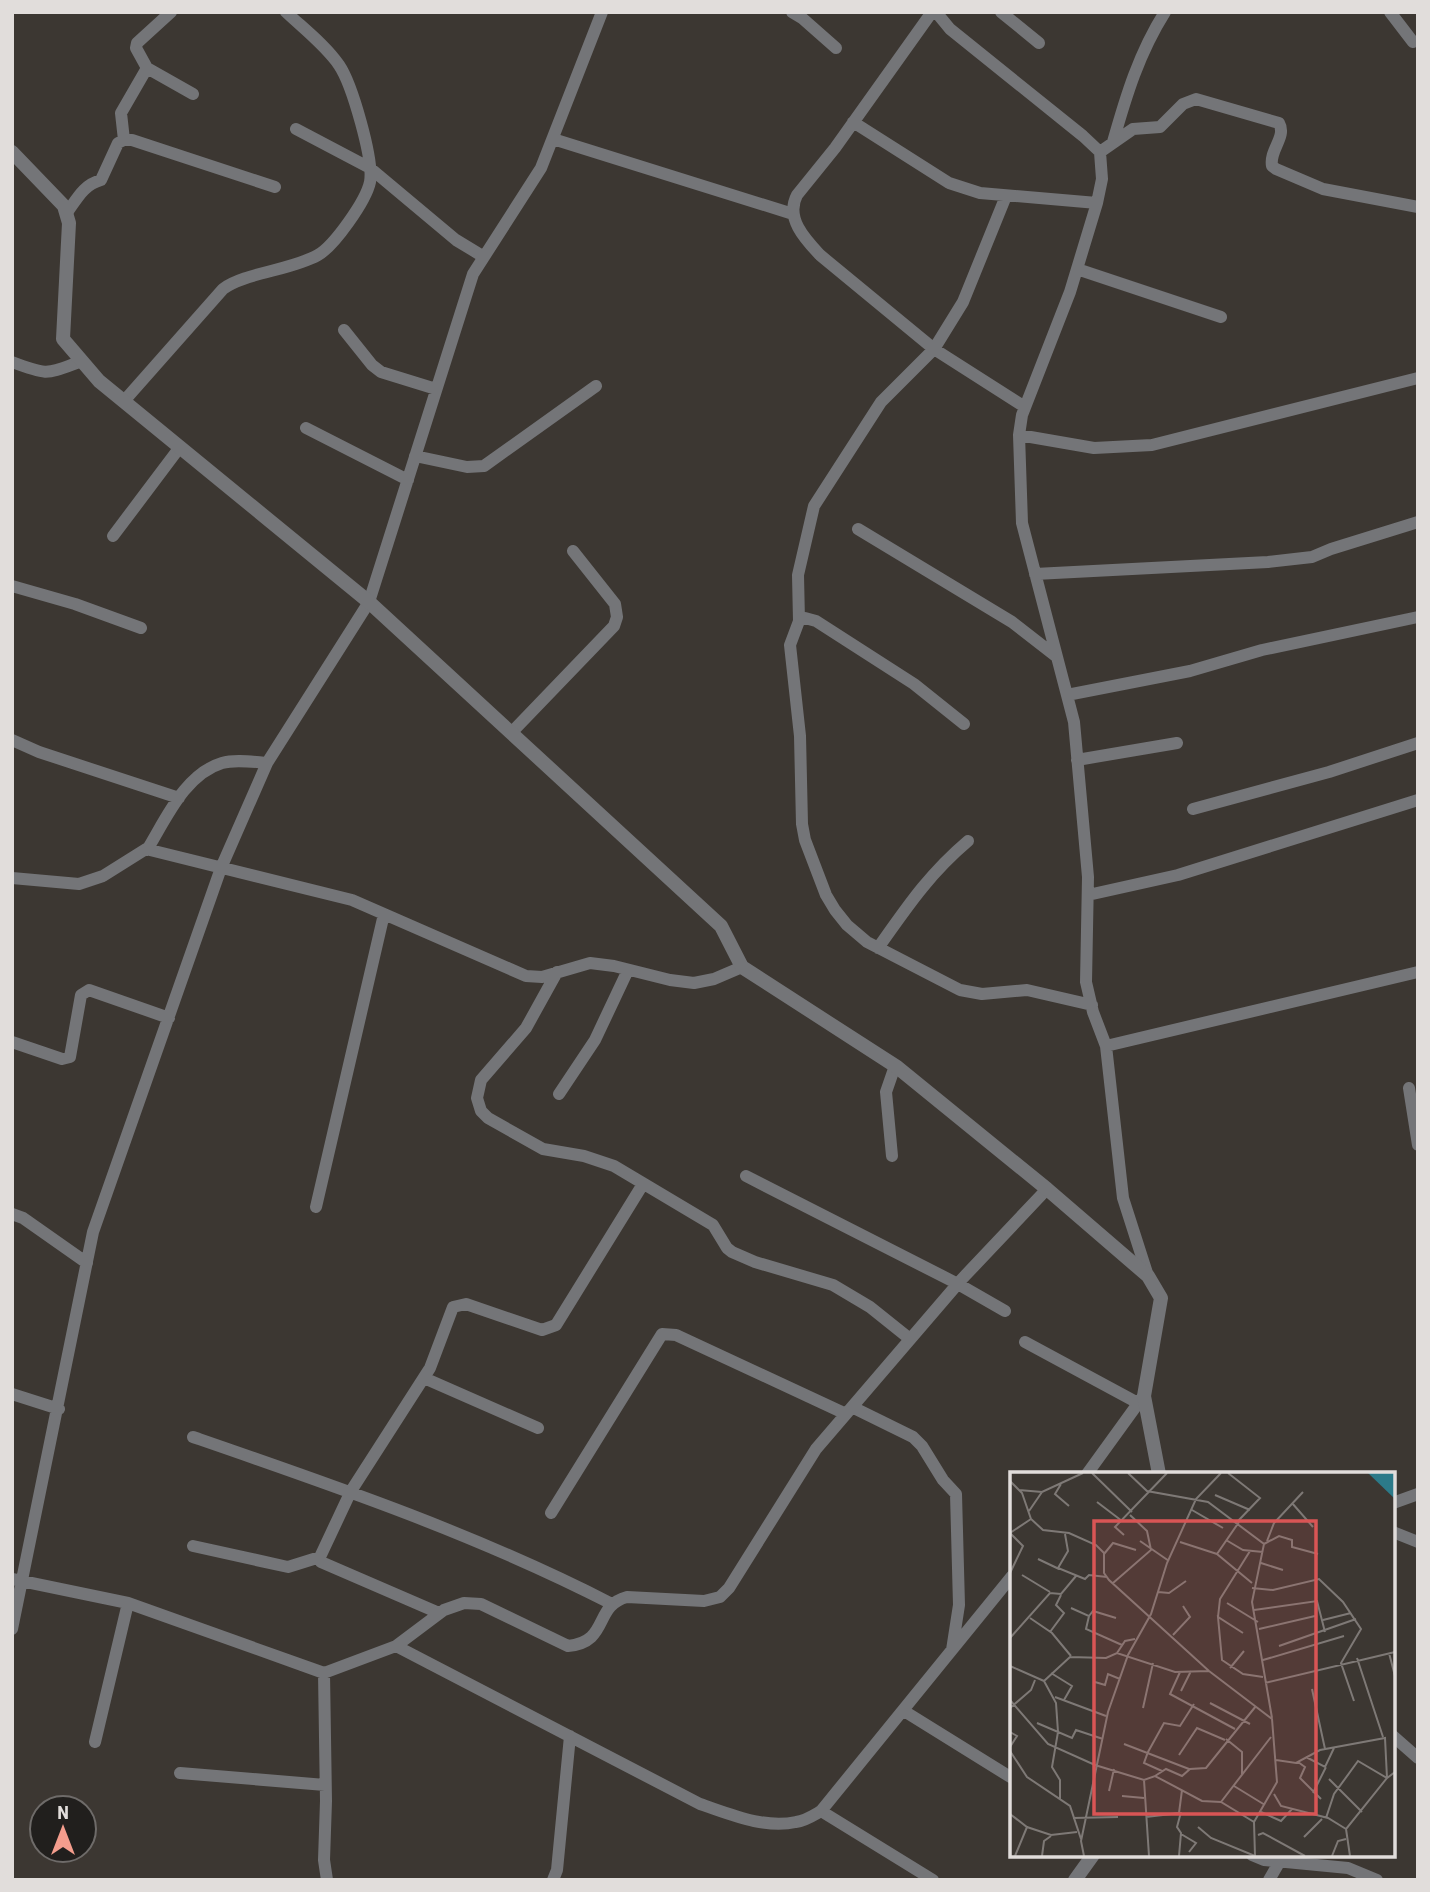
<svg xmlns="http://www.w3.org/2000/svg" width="1430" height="1892" viewBox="0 0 1430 1892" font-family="'Roboto Condensed',sans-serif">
<rect width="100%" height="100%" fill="#3c3732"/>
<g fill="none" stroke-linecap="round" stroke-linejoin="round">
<path stroke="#747578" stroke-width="12" d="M 171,12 L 137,43 L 136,48 L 147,68 L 193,94
M 792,12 L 802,18 L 836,48
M 932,12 L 835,148 L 797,195 C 785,218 805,239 820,255 L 934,349 L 1025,407
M 936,12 L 950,29 L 1083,136 L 1100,152 L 1102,179 L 1097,203 L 1070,292 L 1022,415 L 1019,435 L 1022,523 L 1074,722 L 1088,877 L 1086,982 L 1093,1012 L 1106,1046 L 1123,1198 L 1148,1276
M 1001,12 L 1039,43
M 1390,12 L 1413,42
M 853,122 L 949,183 L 980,193 L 1097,203
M 296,129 L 370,168 L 456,240 L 484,257
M 553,139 L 793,214
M 124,140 L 121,113 L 147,68
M 1113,142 C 1126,96 1139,53 1165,12
M 1100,152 L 1133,129 L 1160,127 L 1183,104 L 1196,99 L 1279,123 C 1287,137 1269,150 1272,166 L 1276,169 L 1323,189 L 1418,207
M 66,214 C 77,199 83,185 101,180 L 118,143 L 124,140 L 132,140 L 275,187
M 1077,269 L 1221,317
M 344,330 L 372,365 L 381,372 L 436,389
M 12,362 C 49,376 46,374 82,361
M 124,401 L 223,289 C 244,273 292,270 318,255 C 334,246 366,201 370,182 C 374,160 352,84 339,65 C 325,45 304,29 286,12
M 306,428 L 408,480
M 1019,435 L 1094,448 L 1152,445 L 1418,378
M 415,456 L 467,467 L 484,466 L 596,386
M 858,529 L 1012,622 L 1057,657
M 113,536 L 180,447
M 1035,574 L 1268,562 L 1312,557 L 1331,549 L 1418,522
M 12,586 L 75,604 L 141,628
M 799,621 L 798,575 L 814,506 L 881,402 L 934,349 L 963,302 L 1006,196
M 1067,695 L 1190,671 L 1262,650 L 1418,617
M 964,724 L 914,684 L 816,621 L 805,618 L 799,621 L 790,645 L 800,736 L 802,824 L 805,840 L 826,895 L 835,910 L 847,925 L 867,942 L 960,990 L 982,994 L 1027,990 L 1092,1005
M 511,733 L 614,626 L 617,617 L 615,604 L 573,551
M 12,740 L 39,752 L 179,798
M 1077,760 L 1177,743
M 1193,809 L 1329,772 L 1418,743
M 147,850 C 166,819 185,774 222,763 C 235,759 254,762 267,763
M 12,878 L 79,884 L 103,876 L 146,849 L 352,900 L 526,976 L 542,977 L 590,963 L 614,966 L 670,980 L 694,983 L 714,979 L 742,967
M 1088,895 L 1178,875 L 1418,800
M 878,948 C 907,907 929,874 968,841
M 557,972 L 526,1028 L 481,1080 L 477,1098 L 481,1111 L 488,1118 L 543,1149 L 584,1156 L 614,1166 L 713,1225 L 727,1248 L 732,1252 L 755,1262 L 833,1285 L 870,1307 L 910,1339
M 12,1042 L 62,1059 L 70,1057 L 81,995 L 89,990 L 169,1018
M 1106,1046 L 1418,972
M 1409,1088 L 1418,1145
M 559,1094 L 595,1040 L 628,970
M 892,1156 L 886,1092 L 895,1066
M 746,1176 L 958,1284 L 1005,1311
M 316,1207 L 384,914
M 12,1214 L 23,1218 L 87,1263
M 1025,1342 L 1138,1403
M 424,1378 L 538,1428
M 12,1394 L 59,1409
M 852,1407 L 913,1437 L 922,1446 L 943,1480 L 956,1494 L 959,1605 L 952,1650
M 193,1437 C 335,1486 478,1535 612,1604
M 1087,1474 L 1142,1398
M 1393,1503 L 1418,1494
M 551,1513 L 662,1334 L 676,1335 L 846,1414
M 1393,1532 L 1418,1542
M 193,1546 L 288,1567 L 320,1557
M 12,1579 L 128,1603 L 324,1673 L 396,1646 L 700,1804 C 730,1814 764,1829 796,1822 C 805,1821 814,1815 821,1811 L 933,1880
M 439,1613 L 321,1562 L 320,1557 L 351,1491 L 430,1368 L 453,1307 L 466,1304 L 542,1330 L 556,1325 L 643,1184
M 12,1629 L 93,1232 L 221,868 L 267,763 L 369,602 L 473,274 L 541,168 L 602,12
M 396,1646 L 444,1610 L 464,1603 L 481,1604 L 568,1646 C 610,1642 593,1606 627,1597 L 704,1601 L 720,1597 L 729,1588 L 816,1449 L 961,1280 L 1047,1189
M 324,1673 L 326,1801 L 324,1860 L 327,1880
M 904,1711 L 1012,1778
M 1393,1736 L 1418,1758
M 95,1742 L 128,1603
M 180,1773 L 325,1785
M 821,1811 L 1012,1576
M 1252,1855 L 1264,1860 L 1348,1868 L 1377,1880
M 553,1880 L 557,1870 L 570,1736
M 1269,1880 L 1280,1861"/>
<path stroke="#747578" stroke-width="14" d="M 12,152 L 64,206 L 69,223 L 63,339 L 99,381 L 369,602 L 721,926 L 742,967 L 897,1067 L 1047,1189 L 1148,1276 L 1161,1298 L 1144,1396 L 1159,1474
M 1075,1880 L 1093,1855"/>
</g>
<g transform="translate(1010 1472)">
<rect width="385" height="385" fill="#3c3732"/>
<path d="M 358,1 L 385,1 L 385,27 Z" fill="#2c7a89"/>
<path fill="none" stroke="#7e7976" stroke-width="2" d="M 82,1 L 122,40M 118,1 L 137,19 L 198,30 L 254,72 L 242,130 L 262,246M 218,1 L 250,26 L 228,49M 0,9 L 12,21 L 21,47 L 33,58 L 59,61 L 86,73 L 94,81 L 94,101 L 99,108 L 199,199 L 262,247 L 267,310 L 244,350M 51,12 L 45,22 L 59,34M 9,18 L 32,20 L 73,1M 205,23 L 240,38M 87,30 L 112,49M 282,31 L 303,55M 182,38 L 213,56M 19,39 L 32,20M 229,50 L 207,82 L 242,111M 0,61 L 21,47M 55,62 L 58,79 L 48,96 L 75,107 L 79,103 L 97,105M 114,63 L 105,55 L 157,1M 216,68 L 233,78 L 253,80M 130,69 L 159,89M 257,69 L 264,51 L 293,20M 170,70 L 207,82M 254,72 L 269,64 L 282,68 L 282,75 L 308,82M 94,82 L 103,71 L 126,78M 28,87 L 49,97M 251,91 L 273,98M 0,101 L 13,74 L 0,61M 12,103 L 40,120M 103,111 L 141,78 L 137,59 L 120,43M 242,116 L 263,118 L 309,107 L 333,130 L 351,157 L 331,191 L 344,229M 148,120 L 159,121 L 176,109M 217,131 L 248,150M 61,136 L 79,144 L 76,157 L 112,173M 244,138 L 307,129 L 315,160M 79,144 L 83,139 L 106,146M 208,145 L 210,127 L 240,79M 20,146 L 42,161 L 61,184M 313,148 L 341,141M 249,157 L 305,144M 40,160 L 54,141 L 46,133 L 51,123M 233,161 L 208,145 L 212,188 L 233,202 L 253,205M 163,163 L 180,145 L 173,134M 0,166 L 40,121 L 51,122 L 66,104M 269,174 L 346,147M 107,181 L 115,169 L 125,167M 379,181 L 385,204M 347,186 L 373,265M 253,188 L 334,164M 0,194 L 34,209 L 60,185 L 96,186 L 107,181 L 165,200 L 199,199M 220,196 L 234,179M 170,200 L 160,222 L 225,257M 41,201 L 62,214 L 54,228M 34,209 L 46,231 L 48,260 L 42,295 L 50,308 L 50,327M 85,210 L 95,213 L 98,202 L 110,207M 255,211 L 385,180M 302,217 L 315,277M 171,219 L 181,199M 45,225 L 96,244M 0,228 L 38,272 L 85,293 L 134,308 L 145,304 L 192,329 L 211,330 L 244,350 L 245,384 L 201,366 L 188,355M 200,231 L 240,252M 0,236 L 21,218 L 25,208M 133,236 L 143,191M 27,251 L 62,266 L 66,258 L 93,267M 0,260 L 7,264 L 0,275M 216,267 L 232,280 L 232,302M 114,272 L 179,297M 0,279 L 17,305 L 60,334 L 71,367M 169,283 L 187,256 L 215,268M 296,285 L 315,295 L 324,276M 266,288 L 286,291 L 310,278 L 375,266 L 377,306 L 336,357 L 340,384M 288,290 L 295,295 L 290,306 L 311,327M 152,299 L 134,291 L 138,280 L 154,251 L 170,254 L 184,232M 145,304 L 156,297 L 172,304 L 180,297 L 196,296 L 246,234M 319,307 L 352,340M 134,308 L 139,384M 224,314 L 255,333M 99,319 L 104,297M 303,321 L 316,295M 264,322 L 271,334 L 318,346 L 336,357M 112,324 L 134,326M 211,330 L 261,265M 251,340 L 271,349 L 282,337M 0,342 L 17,355 L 41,363 L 67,360M 136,345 L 169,341 L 172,318M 63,346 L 108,345M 316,346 L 324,322 L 348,289 L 377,306 L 385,300M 171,362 L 186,371 L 179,380M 248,363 L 253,361 L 295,384M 294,365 L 312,347M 5,384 L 17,355M 32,384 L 34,369 L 41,364M 74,384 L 71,369 L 98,240 L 118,183 L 141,142 L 157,91 L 186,27 L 211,1M 169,384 L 171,361 L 167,355 L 171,340M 322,384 L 328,369 L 336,367"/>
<path fill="#d95555" fill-opacity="0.15" stroke="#d95555" stroke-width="3.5" d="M 84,49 L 306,49 L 306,342 L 84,342 Z"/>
<rect width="385" height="385" fill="none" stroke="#e1dddb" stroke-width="3.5"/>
</g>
<rect width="1430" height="1892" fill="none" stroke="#e1dddb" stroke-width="28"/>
<g transform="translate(63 1829)"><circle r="33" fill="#211f1d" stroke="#6e6b69" stroke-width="2"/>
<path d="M0-5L12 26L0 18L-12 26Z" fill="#f49d8d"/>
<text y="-10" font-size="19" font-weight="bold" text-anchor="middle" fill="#e1dddb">N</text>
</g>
</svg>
